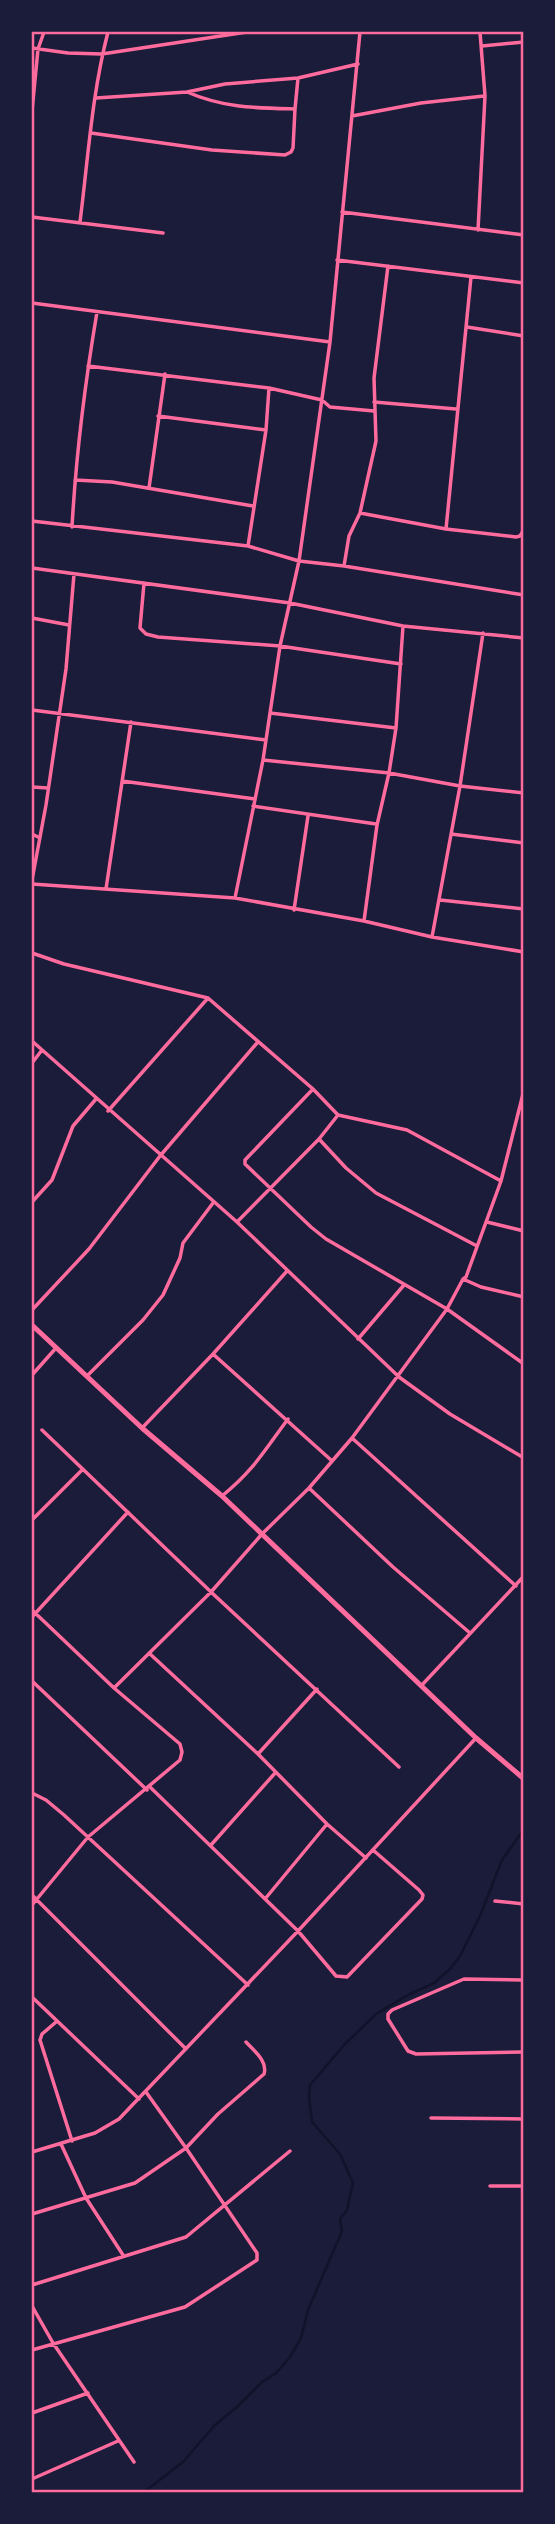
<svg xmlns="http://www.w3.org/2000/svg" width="555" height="2524" viewBox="0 0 555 2524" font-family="Jost,sans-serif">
<rect width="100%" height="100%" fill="#1b1b3a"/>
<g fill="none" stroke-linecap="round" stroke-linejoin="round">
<path stroke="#12122b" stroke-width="2.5" d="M 144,2492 L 183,2462 L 214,2426 L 237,2407 L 262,2382 L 276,2373 L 290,2357 L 301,2338 L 308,2310 L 342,2231 L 340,2219 L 347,2210 L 353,2183 L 340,2154 L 312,2122 L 309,2098 L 310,2085 L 345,2044 L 376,2014 L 408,1995 L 434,1983 L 451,1968 L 460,1956 L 480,1916 L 502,1860 L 524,1829"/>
<path stroke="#ff6b9d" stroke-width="3.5" d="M 482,46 L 524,42
M 32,48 L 68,53 L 102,54 L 247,32
M 187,92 C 224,108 255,108 295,109 L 298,78
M 96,98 L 187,92 L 225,84 L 298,78 L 358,64
M 32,111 L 38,49 L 44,32
M 352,116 L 421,103 L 484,96
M 91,133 L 212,150 L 285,155 L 291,152 L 293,148 L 295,109
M 342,212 L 524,235
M 32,217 L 163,233
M 80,222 C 88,159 92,93 108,32
M 478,230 L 485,96 L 480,32
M 337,260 L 524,283
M 32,303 L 330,342
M 467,327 L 524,336
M 88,366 L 269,388 L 322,400 L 330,407 L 374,411
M 374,402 L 456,409
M 158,416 L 266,430
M 75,480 L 112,482 L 253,506
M 149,488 L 165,374
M 360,513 L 446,529 L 516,537 L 520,536 L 524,529
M 32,521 L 248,546 L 299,561 L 344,566 L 524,595
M 72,527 C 76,455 85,383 97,312
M 446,529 L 471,277
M 248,546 L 266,430 L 269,388
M 344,566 L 349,536 L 360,513 L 376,441 L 374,378 L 388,266
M 32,568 L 290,603 L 403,626 L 524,638
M 144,583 L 140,628 L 146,634 L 158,637 L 280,646 L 401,664
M 32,618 L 69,625
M 32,710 L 266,740
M 270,713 L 396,728
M 263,760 L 389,773 L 460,786 L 524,793
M 122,781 L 255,799
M 32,787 L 48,788
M 253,806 L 376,824
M 32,834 L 40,838
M 451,834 L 524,843
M 32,880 L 46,805 L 66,669 L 74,574
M 32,884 L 235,898 L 364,921 L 432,937 L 524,952
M 106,889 L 131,722
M 235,898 L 263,760 L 280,646 L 299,561 L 330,342 L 360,32
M 440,900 L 524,909
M 294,910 L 308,816
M 364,921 L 377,825 L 389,773 L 396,728 L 403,626
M 432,937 L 460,786 L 483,633
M 32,953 L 64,964 L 208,998 L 313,1089 L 338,1115
M 32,1041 L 237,1222 L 399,1377 L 450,1414 L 524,1458
M 32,1063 L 42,1050
M 313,1089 L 245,1160 L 245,1164 L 311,1227 L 326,1239 L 447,1309 L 524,1364
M 108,1111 L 208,998
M 338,1115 L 407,1130 L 501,1181
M 319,1139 L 346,1168 L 376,1193 L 477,1246
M 32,1202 L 52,1180 L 73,1126 L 96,1099
M 237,1222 L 319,1139 L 338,1115
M 487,1222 L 524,1231
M 463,1279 L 481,1287 L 524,1297
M 32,1310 L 89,1249 L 160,1156 L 257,1043
M 358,1339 L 404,1285
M 213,1354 L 331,1460
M 32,1375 L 56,1348
M 87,1376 L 143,1320 L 163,1295 L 180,1258 L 183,1243 L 213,1203
M 142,1428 L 213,1354 L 287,1271
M 42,1430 L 211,1592 L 399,1767
M 352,1438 L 516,1586
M 309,1488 L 393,1567 L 470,1633
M 222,1496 C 254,1470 264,1451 288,1419
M 32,1520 L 83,1469
M 32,1610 L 114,1688 L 180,1744 L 182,1752 L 180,1760 L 88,1837 L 32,1905
M 32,1617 L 128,1512
M 149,1653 L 258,1754 L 327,1824 L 366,1858
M 32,1681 L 147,1790
M 421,1686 L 524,1576
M 114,1688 L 211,1592 L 262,1534 L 309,1488 L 352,1438 L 447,1309 L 463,1279 L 466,1277 L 501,1181 L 524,1090
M 258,1754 L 317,1689
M 150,1787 L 298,1931 L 336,1976 L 347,1977 L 422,1899 L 423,1895 L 419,1890 L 373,1850
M 32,1793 L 46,1800 L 64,1815 L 248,1985
M 211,1845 L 276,1772
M 32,1895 L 186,2049
M 265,1899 L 327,1824
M 495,1901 L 524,1904
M 524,1980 L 464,1979 L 392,2010 L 388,2014 L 388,2019 L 408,2051 L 416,2054 L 524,2052
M 32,1997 L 139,2099
M 56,2022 L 42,2034 L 40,2040 L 72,2141
M 431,2118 L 524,2119
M 61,2144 L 86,2198 L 123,2255
M 32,2152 L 95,2133 L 119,2119 L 298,1931 L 476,1738
M 490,2186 L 524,2186
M 32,2214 L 135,2183 L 186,2148 L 218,2114 L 264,2074 C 268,2061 254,2051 246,2042
M 32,2285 L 186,2237 L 290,2151
M 32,2306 L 53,2343 L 134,2462
M 32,2350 L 185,2307 L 257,2260 L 257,2253 L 186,2148 L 146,2092
M 32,2413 L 88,2393
M 32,2479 L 118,2441"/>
<path stroke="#ff6b9d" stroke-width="5" d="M 32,1325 L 142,1428 L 222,1496 L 476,1738 L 524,1779"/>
</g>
<rect width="555" height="2524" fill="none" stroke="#1b1b3a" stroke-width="66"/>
<rect x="33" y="33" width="489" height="2458" fill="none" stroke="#ff6b9d" stroke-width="2.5"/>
</svg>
